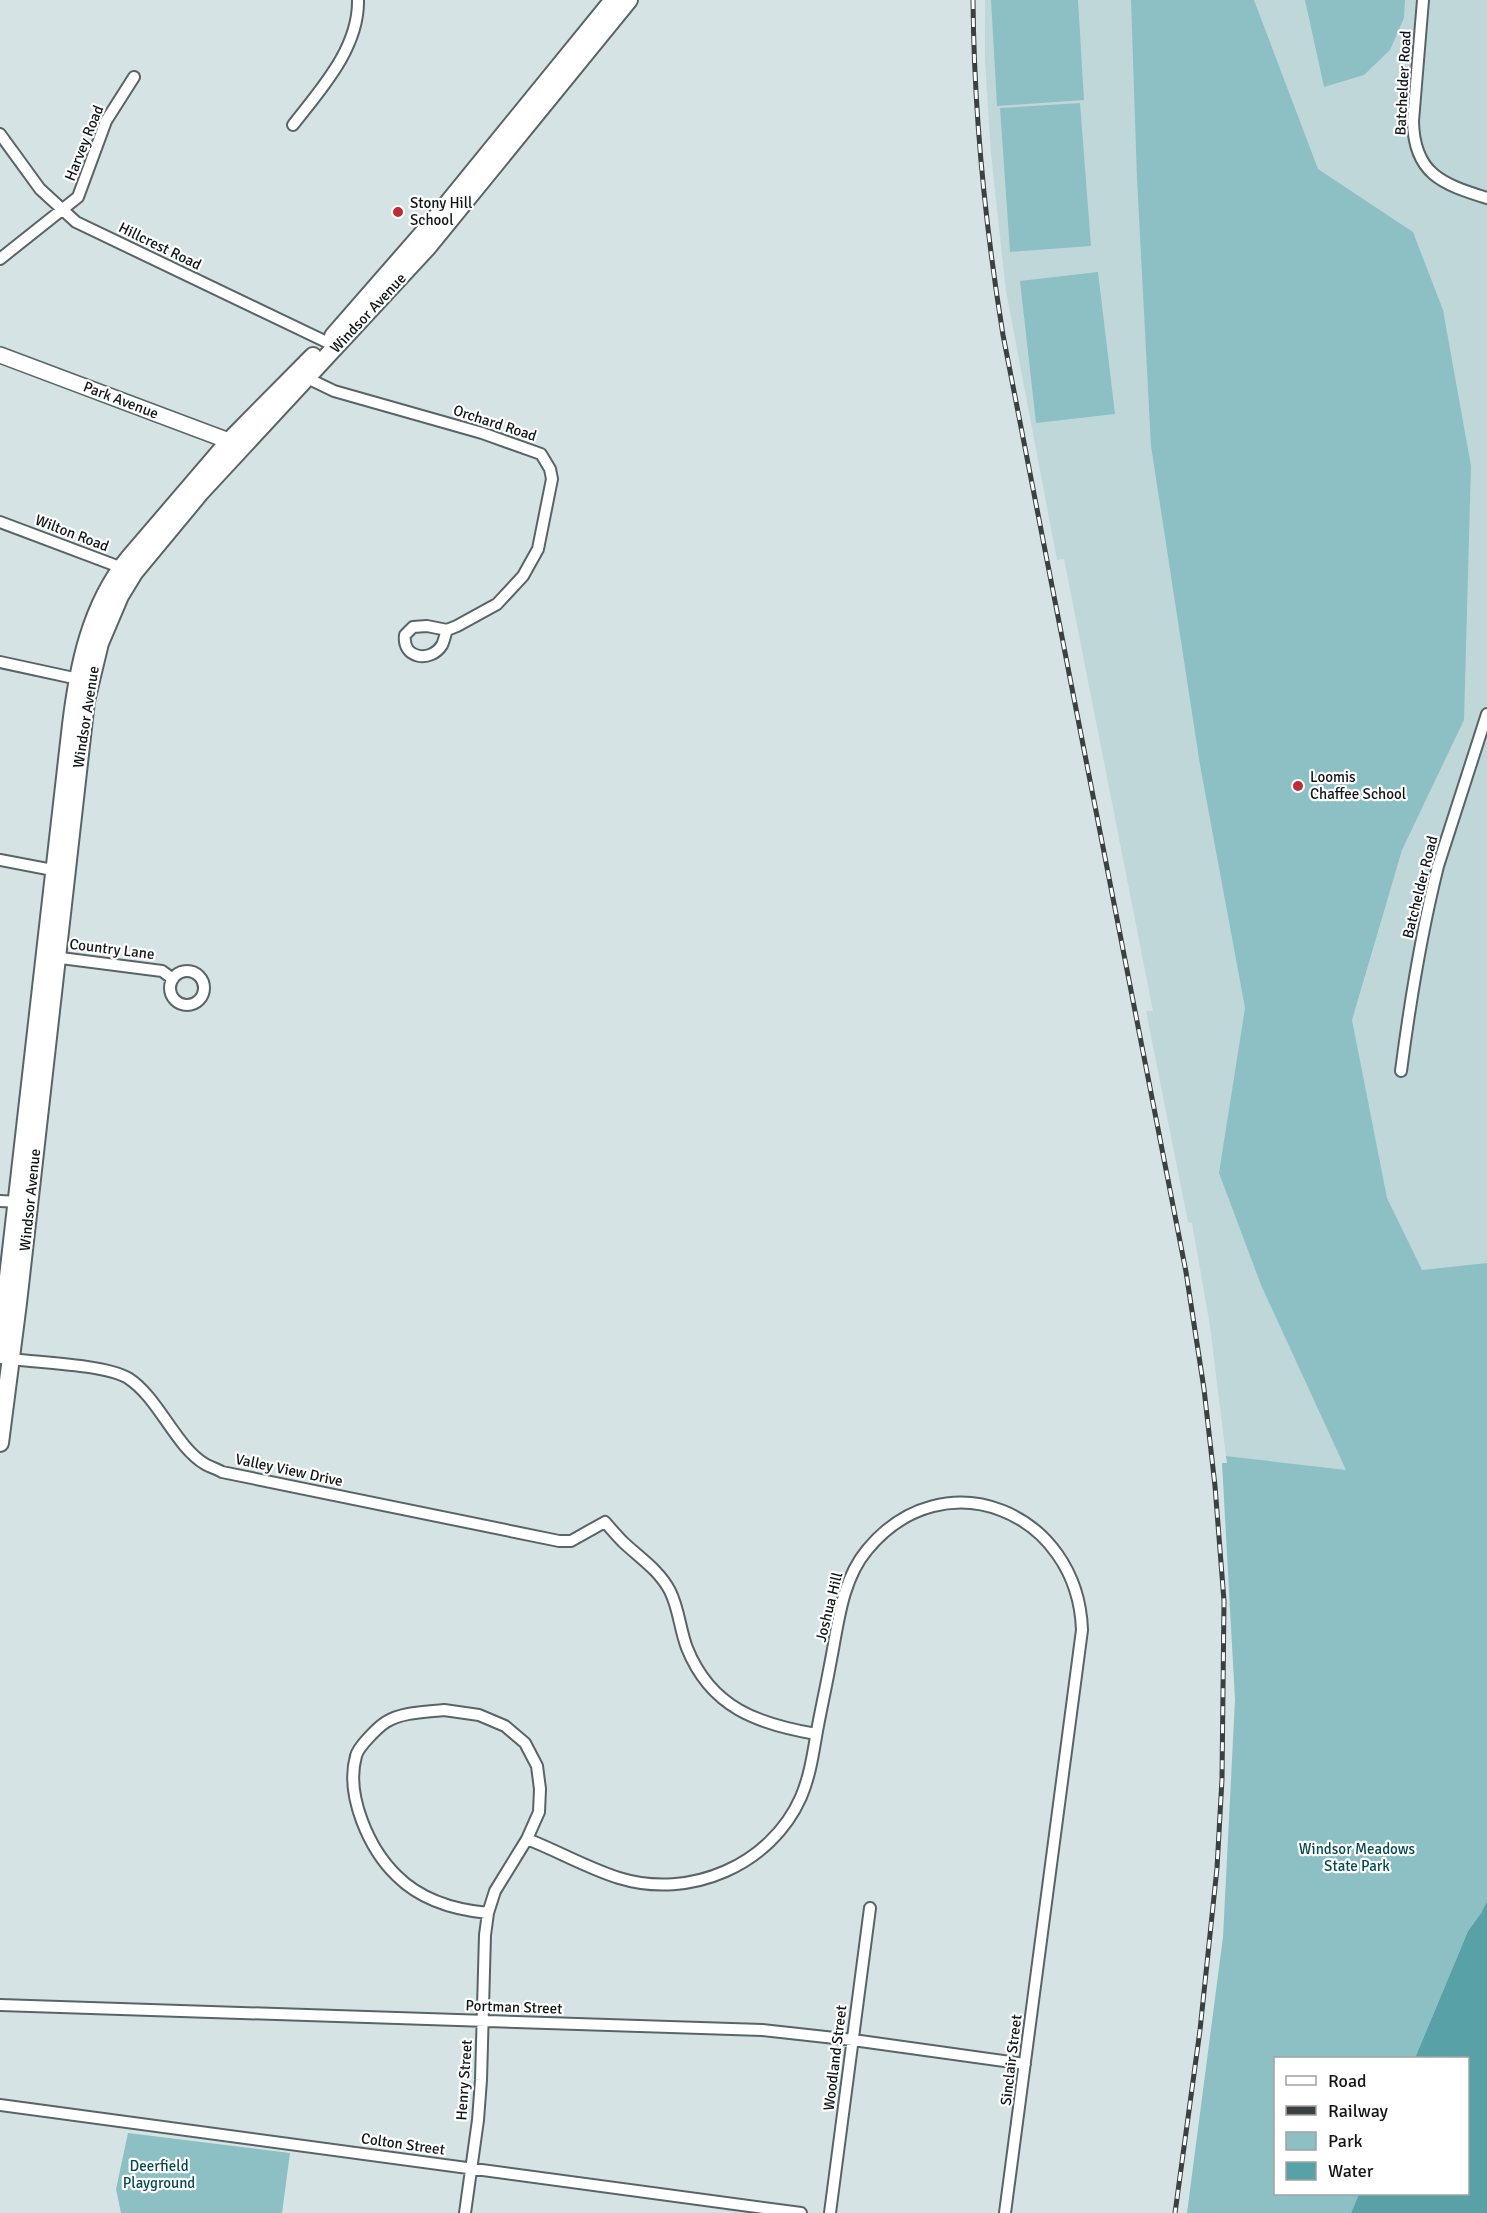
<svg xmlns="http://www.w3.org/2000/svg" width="1487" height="2213" viewBox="0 0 1487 2213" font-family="Signika,sans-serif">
<rect width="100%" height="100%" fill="#d5e3e4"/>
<path fill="#c0d7d9" d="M 985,0 L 1487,0 L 1487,1488 L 1226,1456 L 1210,1326 L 1192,1223 L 1188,1222 L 1146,1011 L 1153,1011 L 1064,559 L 1057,560 L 1006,291 L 991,154 L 985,61 Z"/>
<path fill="#8dc0c4" d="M 991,0 L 1078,0 L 1084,100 L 997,106 Z
M 1131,0 L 1254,0 L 1318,169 L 1413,232 L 1443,310 L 1471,466 L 1464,720 L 1402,850 L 1352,1020 L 1387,1198 L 1422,1270 L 1487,1263 L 1487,1901 L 1481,1913 L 1468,1931 L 1415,2058 L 1276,2058 L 1276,2194 L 1359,2194 L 1351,2213 L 1187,2213 L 1223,1937 L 1235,1700 L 1222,1463 L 1227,1463 L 1226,1456 L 1346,1470 L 1261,1285 L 1219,1173 L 1245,1008 L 1200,765 L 1151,446 L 1137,179 Z
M 1305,0 L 1405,0 L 1404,18 L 1390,50 L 1364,75 L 1324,87 Z
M 1080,103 L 1091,246 L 1010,252 L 1000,108 Z
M 1098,272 L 1115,414 L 1036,423 L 1020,281 Z
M 128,2133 L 290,2153 L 282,2213 L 121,2213 L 116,2189 Z"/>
<path fill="#58a1a7" d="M 1487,1901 L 1487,2213 L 1351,2213 L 1359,2194 L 1468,2194 L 1468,2058 L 1415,2058 L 1468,1931 L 1481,1913 Z"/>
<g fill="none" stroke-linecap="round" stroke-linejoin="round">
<defs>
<path id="minor" d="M 1423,0 L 1413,121 C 1414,174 1442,184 1487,198
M 293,125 C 321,89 359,48 358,0
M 0,134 L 40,189 L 76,222 L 337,347
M 0,259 L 78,197 L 106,121 L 134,77
M 301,375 L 334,391 L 482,433 L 541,454 L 550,469 L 552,479 L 538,549 L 523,576 L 497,604 L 457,626 L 447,630 L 427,626 L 413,627 L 405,635 C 402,659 431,663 442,645 C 444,641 445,635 447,630
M 0,522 L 125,569
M 0,662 L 83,680
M 0,860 L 58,871
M 53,957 L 162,971 L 173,979
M170 988a17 17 0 1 1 34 0a17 17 0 1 1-34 0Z
M 1401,1071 C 1410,1002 1421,934 1438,866 L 1487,714
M 0,1201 L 20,1202
M 0,1358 C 31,1362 104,1364 128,1378 C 159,1398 175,1446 205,1464 C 210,1467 217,1469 222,1472 L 559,1541 L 571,1541 L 605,1522 C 611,1529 617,1536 623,1542 C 640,1558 659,1570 670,1591 C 679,1609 680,1630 687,1648 C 711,1708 758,1724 816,1734
M 444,1710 L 479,1715 L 505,1726 L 525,1743 L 537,1766 L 540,1789 L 539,1812 L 527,1839 L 495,1891 L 488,1913 C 456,1910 421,1900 397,1876 C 369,1849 345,1795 356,1756 C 358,1747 378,1727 386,1722 C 402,1712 426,1712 444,1710 Z
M 527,1839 C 558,1851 587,1868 619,1878 C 690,1900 771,1865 801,1797 C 810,1776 813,1754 817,1731 C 821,1709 826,1687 830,1665 C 838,1626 841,1581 867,1550 C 944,1456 1078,1512 1082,1630 L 1005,2213
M 0,2005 L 762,2030 L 853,2040 L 1025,2064
M 0,2105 L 801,2213
M 465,2213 L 478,2120 L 481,2080 L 485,1935 L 488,1913
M 830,2213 L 870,1908"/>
<path id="secondary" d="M 0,355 L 229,441 L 238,446"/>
<path id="primary" d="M 333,336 L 429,226 L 613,0
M 0,1347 L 71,725 C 78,667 90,606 128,559 L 229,441 L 313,356
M 0,1443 L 18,1303 L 86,701 L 100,643 L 120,596 L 134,573 L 201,492 L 428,247 L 629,0"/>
</defs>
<use href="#minor" stroke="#586465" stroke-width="14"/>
<use href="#secondary" stroke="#586465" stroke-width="18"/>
<use href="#primary" stroke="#586465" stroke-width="20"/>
<use href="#minor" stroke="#fff" stroke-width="10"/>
<use href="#secondary" stroke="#fff" stroke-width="15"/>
<use href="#primary" stroke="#fff" stroke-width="16"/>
<defs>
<path id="rail" d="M 973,0 C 974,113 985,224 1003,335 L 1186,1272 L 1204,1389 L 1215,1486 L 1224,1601 L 1222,1779 L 1217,1868 L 1200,2030 L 1175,2213"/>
</defs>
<use href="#rail" stroke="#3a4141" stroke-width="5"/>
<use href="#rail" stroke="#fff" stroke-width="3" stroke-dasharray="9" stroke-linecap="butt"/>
</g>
<g fill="#bd2c37" stroke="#fff" stroke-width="2">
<circle cx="398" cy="212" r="6"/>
<circle cx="1298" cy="786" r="6"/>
</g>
<g text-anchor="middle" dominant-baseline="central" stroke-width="4.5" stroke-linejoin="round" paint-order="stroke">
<g font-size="15" fill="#111616" stroke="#fff">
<text transform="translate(1403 83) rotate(-87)">Batchelder Road</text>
<text transform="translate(84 143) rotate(-68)">Harvey Road</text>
<text transform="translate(160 246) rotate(26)">Hillcrest Road</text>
<text transform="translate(368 313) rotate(-47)">Windsor Avenue</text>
<text transform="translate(121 400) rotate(21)">Park Avenue</text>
<text transform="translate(495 423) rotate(18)">Orchard Road</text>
<text transform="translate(72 533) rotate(21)">Wilton Road</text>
<text transform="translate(86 717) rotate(-81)">Windsor Avenue</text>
<text transform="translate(1420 887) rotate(-76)">Batchelder Road</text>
<text transform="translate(112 949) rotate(7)">Country Lane</text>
<text transform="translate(30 1200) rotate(-84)">Windsor Avenue</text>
<text transform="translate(289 1470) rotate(12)">Valley View Drive</text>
<text transform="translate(829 1607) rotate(-76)">Joshua Hill</text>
<text transform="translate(514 2007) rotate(2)">Portman Street</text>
<text transform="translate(835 2058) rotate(-83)">Woodland Street</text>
<text transform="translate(1011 2060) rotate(-83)">Sinclair Street</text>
<text transform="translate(464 2080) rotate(-86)">Henry Street</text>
<text transform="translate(403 2144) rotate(8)">Colton Street</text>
</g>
<g font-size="15" fill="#111616" stroke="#fff" text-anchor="start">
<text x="410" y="203">Stony Hill<tspan x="410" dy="17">School</tspan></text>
<text x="1310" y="777">Loomis<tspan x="1310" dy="17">Chaffee School</tspan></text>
</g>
<g font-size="15" fill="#044b50" stroke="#fff">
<text x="1357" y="1849">Windsor Meadows<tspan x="1357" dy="17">State Park</tspan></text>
<text x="159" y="2166">Deerfield<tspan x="159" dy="17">Playground</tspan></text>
</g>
</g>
<rect x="1274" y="2057" width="195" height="138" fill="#ffffff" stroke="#a0a2a2" stroke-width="1.5"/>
<rect x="1286" y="2076" width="30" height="9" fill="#ffffff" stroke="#a0a2a2" stroke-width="1.5"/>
<text x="1328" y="2087" font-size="18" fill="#111616">Road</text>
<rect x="1286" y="2106" width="30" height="9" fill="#3a4141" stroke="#a0a2a2" stroke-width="1.5"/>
<text x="1328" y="2117" font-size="18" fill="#111616">Railway</text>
<rect x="1286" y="2132" width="30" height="18" fill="#8dc0c4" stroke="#a0a2a2" stroke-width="1.5"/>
<text x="1328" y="2147" font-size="18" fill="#111616">Park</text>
<rect x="1286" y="2162" width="30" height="18" fill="#58a1a7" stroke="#a0a2a2" stroke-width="1.5"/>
<text x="1328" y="2177" font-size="18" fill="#111616">Water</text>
</svg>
